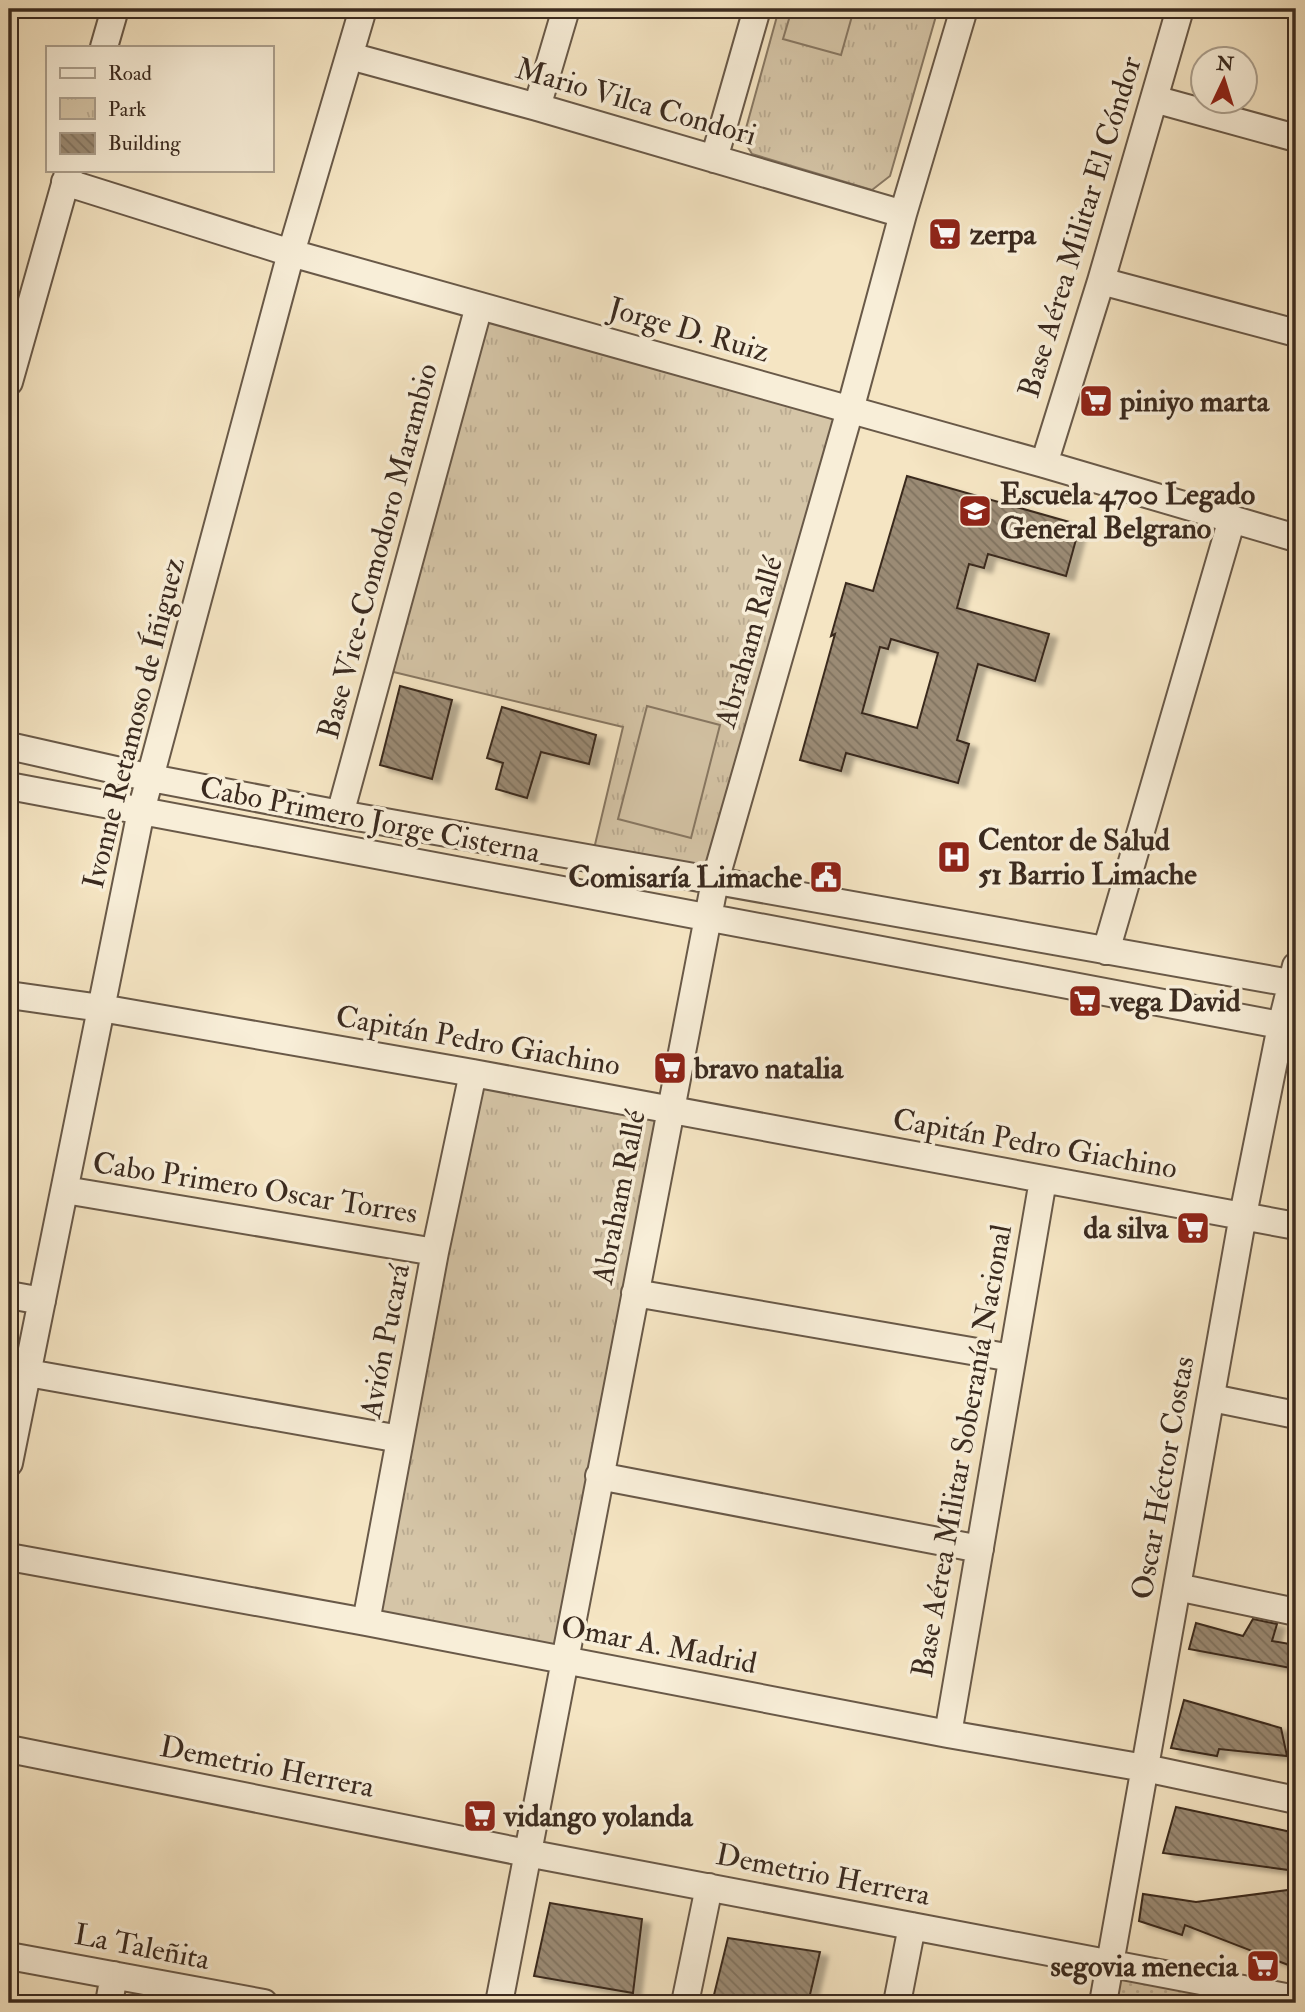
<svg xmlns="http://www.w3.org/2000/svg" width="1305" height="2012" viewBox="0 0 1305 2012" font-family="'IM FELL Double Pica',serif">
<defs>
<pattern id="grass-dots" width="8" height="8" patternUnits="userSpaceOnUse" patternTransform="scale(1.75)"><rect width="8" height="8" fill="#d5c5a7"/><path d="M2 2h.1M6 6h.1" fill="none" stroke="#b8a98f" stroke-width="1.8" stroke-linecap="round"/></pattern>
<pattern id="park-tufts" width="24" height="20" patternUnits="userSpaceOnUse" patternTransform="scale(1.75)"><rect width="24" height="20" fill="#d5c5a7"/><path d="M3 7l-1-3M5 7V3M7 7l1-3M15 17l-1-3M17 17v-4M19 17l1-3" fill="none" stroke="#b8a98f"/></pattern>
<pattern id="building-back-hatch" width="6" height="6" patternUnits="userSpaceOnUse" patternTransform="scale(1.75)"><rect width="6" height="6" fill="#9b8b74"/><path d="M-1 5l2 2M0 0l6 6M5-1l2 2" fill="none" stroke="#7f725f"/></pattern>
<filter id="shadow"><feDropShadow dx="8" dy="4.5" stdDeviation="2" flood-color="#0004"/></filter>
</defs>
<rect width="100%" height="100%" fill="#f5e5c3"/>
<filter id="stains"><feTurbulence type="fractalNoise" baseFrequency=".00286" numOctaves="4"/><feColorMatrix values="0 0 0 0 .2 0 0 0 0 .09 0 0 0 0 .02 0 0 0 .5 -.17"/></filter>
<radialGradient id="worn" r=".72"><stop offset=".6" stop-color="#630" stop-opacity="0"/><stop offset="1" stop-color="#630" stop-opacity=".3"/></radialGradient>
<path fill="url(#grass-dots)" stroke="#887863" stroke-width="2" d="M 1115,1968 L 1234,1990 L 1231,2003 L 1108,2003 Z"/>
<path fill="url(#park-tufts)" stroke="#887863" stroke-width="2" d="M 779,9 L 938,9 L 890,176 L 872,190 L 752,154 L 743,139 Z
M 480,307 L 849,410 L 712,876 L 593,853 L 623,727 L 381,669 Z
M 474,1075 L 668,1111 L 564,1660 L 367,1621 Z"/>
<path fill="#d5c5a7" stroke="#887863" stroke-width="2" d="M 792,9 L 854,9 L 841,55 L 783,39 Z
M 647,706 L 720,725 L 691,838 L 618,819 Z"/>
<path fill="url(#building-back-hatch)" stroke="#3a2a1f" stroke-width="2" fill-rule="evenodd" filter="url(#shadow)" d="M 907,476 L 1080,525 L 1066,576 L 988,554 L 984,568 L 969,564 L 957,608 L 1049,634 L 1035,681 L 978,664 L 957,740 L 969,744 L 958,783 L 846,753 L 841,771 L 800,760 L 835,634 L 831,636 L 846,583 L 873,591 ZM 891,639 L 938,653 L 917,728 L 862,713 L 880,647 L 888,649 Z
M 400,686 L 452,700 L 432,779 L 380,765 Z
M 502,707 L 596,735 L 589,764 L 541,752 L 527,798 L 496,789 L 503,763 L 487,758 Z
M 1253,1619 L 1277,1624 L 1272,1641 L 1296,1645 L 1296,1669 L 1189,1649 L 1196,1623 L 1243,1636 Z
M 1184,1700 L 1281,1728 L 1287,1756 L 1219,1749 L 1217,1756 L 1171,1748 Z
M 1176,1807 L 1296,1833 L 1296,1871 L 1163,1853 Z
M 1296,1889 L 1296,1968 L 1185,1925 L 1182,1935 L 1139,1921 L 1143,1894 L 1196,1902 Z
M 550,1903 L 642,1919 L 633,1993 L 534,1976 Z
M 728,1938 L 820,1952 L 808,2003 L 712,2003 Z"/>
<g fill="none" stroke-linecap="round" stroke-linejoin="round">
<defs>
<path id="minor" d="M 104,47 L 115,9
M 350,56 L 537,107 L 903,214
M 1154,99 L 1296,138
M 537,107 L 566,9
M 714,159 L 757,9
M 65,182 L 291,253 L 1044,464 L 1296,538
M 1101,281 L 1296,333
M 9,382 L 69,170
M 1044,464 L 1101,281 L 1180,9
M 9,746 L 151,778 L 340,814 L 1296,984
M 9,786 L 1296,1028
M 340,814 L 479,306
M 1106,951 L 1232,519
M 9,995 L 101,1008 L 473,1073 L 1296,1226
M 65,1190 L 435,1252
M 635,1293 L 1012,1358
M 9,1295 L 42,1301
M 28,1373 L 400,1439
M 1212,1398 L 1296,1415
M 9,1463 L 141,811 L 291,253 L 363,9
M 599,1476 L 980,1549
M 9,1557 L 366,1622 L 948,1734 L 1145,1768 L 1296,1800
M 1177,1587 L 1296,1612
M 366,1622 L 435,1252 L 473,1073
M 948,1734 L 1043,1180
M 9,1749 L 527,1853 L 1296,1999
M 9,1956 L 264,2003
M 109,2003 L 114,1975
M 499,2003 L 715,881 L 850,410 L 903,214 L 964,9
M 685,2003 L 709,1887
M 897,2003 L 912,1926
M 1103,2003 L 1243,1215 L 1281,1026 L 1296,966"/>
</defs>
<use href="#minor" stroke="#695948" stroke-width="30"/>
<use href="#minor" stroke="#f8eed8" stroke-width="26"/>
</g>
<defs>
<symbol id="supermarket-square" viewBox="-11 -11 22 22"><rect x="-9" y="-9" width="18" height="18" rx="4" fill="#8f2418" stroke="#f8eed8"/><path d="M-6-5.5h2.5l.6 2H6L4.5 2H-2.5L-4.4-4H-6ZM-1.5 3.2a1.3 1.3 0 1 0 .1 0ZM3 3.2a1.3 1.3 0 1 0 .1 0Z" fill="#fff"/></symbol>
<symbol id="school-square" viewBox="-11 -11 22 22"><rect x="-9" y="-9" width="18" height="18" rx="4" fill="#8f2418" stroke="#f8eed8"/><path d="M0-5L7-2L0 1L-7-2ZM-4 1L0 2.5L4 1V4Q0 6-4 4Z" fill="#fff"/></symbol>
<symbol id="hospital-square" viewBox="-11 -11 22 22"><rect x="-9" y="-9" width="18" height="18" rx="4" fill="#8f2418" stroke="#f8eed8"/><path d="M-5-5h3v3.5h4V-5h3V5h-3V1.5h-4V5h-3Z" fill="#fff"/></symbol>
<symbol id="civic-square" viewBox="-11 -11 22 22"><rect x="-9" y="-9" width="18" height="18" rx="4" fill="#8f2418" stroke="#f8eed8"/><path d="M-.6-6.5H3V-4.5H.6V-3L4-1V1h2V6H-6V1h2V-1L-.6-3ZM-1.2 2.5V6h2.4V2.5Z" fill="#fff"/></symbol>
</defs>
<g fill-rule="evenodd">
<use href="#supermarket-square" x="926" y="215" width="38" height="38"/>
<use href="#supermarket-square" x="1077" y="382" width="38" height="38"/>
<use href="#school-square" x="956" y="492" width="38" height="38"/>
<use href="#hospital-square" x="935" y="838" width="38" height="38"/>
<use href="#civic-square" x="807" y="858" width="38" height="38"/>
<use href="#supermarket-square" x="1066" y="982" width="38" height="38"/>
<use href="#supermarket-square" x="651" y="1049" width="38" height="38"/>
<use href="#supermarket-square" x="1174" y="1209" width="38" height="38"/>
<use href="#supermarket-square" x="461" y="1797" width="38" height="38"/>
<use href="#supermarket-square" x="1244" y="1947" width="38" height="38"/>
</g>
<g text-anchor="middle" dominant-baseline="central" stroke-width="7" stroke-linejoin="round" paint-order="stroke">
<g font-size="30" fill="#3a2a1f" stroke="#f8eed8">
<text transform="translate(636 102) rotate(16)">Mario Vilca Condori</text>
<text transform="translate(1080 227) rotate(-73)">Base Aérea Militar El Cóndor</text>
<text transform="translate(689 330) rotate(16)">Jorge D. Ruiz</text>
<text transform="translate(378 551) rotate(-75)">Base Vice-Comodoro Marambio</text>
<text transform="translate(749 642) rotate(-74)">Abraham Rallé</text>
<text transform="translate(134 723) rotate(-76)">Ivonne Retamoso de Íñiguez</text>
<text transform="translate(370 820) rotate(11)">Cabo Primero Jorge Cisterna</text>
<text transform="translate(478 1041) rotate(10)">Capitán Pedro Giachino</text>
<text transform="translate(1035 1144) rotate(10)">Capitán Pedro Giachino</text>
<text transform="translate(255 1188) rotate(9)">Cabo Primero Oscar Torres</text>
<text transform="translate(619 1197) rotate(-79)">Abraham Rallé</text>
<text transform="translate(385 1341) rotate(-79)">Avión Pucará</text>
<text transform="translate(962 1451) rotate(-80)">Base Aérea Militar Soberanía Nacional</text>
<text transform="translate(1163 1478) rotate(-80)">Oscar Héctor Costas</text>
<text transform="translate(659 1645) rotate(11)">Omar A. Madrid</text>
<text transform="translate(267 1767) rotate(11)">Demetrio Herrera</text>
<text transform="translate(823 1875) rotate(11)">Demetrio Herrera</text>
<text transform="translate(142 1947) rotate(11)">La Taleñita</text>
</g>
<g font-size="30" font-weight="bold" fill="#3a2a1f" stroke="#f8eed8" text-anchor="start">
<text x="970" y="234">zerpa</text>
<text x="1120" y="401">piniyo marta</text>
<text x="1000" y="494">Escuela 4700 Legado<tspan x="1000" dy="34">General Belgrano</tspan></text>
<text x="978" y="840">Centor de Salud<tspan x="978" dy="34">51 Barrio Limache</tspan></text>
<text x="802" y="877" text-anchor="end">Comisaría Limache</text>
<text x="1110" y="1001">vega David</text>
<text x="694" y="1068">bravo natalia</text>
<text x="1168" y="1228" text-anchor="end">da silva</text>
<text x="504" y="1816">vidango yolanda</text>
<text x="1238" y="1966" text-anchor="end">segovia menecia</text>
</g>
</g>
<rect width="1305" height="2012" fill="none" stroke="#f5e5c3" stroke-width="35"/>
<rect x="10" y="10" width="1284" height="1991" fill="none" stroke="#3a2a1f" stroke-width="3.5"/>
<rect x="18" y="18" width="1270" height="1977" fill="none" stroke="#3a2a1f" stroke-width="2"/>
<rect x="46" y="46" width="228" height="126" fill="#f8eed8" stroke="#aca08e" stroke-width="2"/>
<rect x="60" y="68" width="35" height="10" fill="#f8eed8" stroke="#aca08e" stroke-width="2"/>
<text x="108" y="80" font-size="21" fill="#3a2a1f">Road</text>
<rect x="60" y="98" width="35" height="21" fill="url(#park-tufts)" stroke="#aca08e" stroke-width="2"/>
<text x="108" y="116" font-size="21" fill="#3a2a1f">Park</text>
<rect x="60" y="133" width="35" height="21" fill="url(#building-back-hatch)" stroke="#aca08e" stroke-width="2"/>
<text x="108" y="150" font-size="21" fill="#3a2a1f">Building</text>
<g transform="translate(1224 80) rotate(4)"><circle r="33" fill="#f8eed8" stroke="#aca08e" stroke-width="2"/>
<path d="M0-5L12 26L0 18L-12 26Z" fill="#8f2418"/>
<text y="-10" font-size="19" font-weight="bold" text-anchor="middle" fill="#3a2a1f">N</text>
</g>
<rect width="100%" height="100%" filter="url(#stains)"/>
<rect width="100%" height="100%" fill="url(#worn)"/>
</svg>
